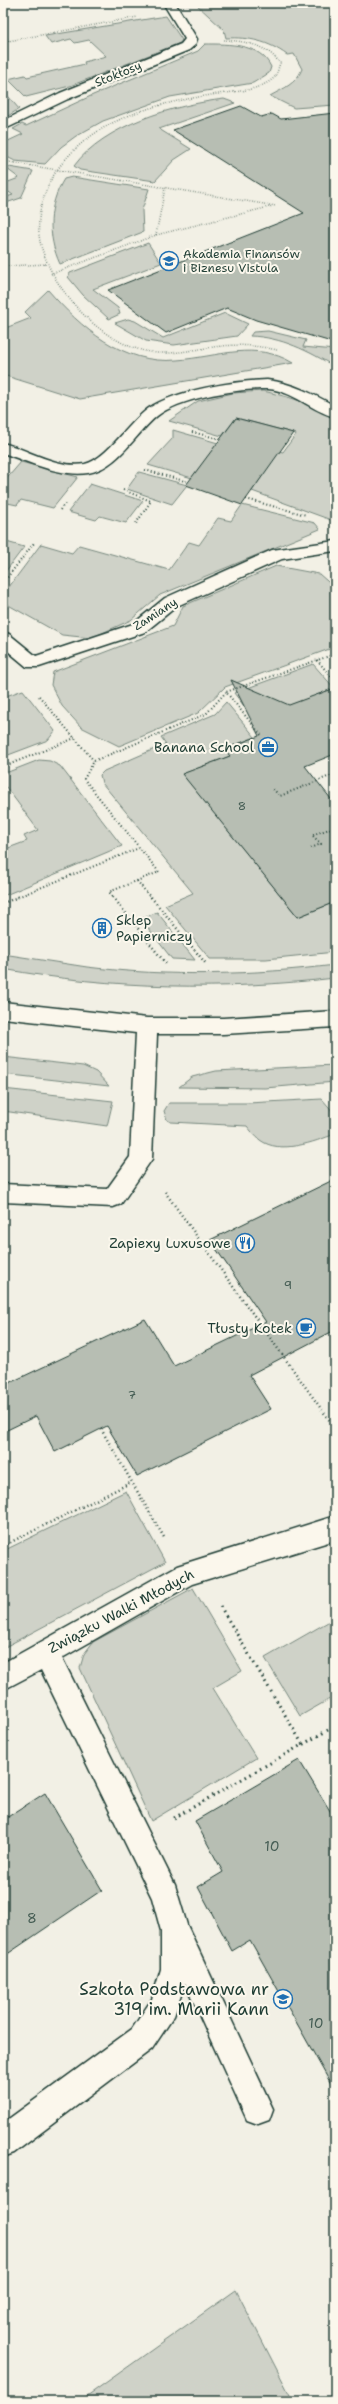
<svg xmlns="http://www.w3.org/2000/svg" width="338" height="2404" viewBox="0 0 338 2404" font-family="'Shantell Sans',sans-serif">
<rect width="100%" height="100%" fill="#f2f0e5"/>
<filter id="ink" filterUnits="userSpaceOnUse"><feTurbulence type="fractalNoise" baseFrequency=".025" numOctaves="2"/><feDisplacementMap in="SourceGraphic" scale="8" xChannelSelector="R" yChannelSelector="G"/><feConvolveMatrix kernelMatrix="1 2 1 2 8 2 1 2 1" color-interpolation-filters="sRGB"/></filter>
<g filter="url(#ink)">
<path fill="#cfd2c8" stroke="#77887e" d="M 185,3 L 335,3 L 335,105 L 294,108 L 270,96 C 284,88 296,84 302,69 L 294,54 L 287,55 C 268,41 249,37 226,38 L 224,30 L 196,4 L 186,5 Z
M 166,16 L 182,40 L 180,43 L 70,86 L 26,97 L 8,79 L 25,75 L 27,77 L 85,64 L 84,62 L 106,56 L 89,40 L 75,43 L 71,39 L 51,44 L 45,36 Z
M 205,44 C 228,44 260,43 271,67 L 269,73 L 253,83 L 170,97 L 103,121 L 76,136 L 61,147 L 45,164 L 15,161 L 3,155 L 3,140 L 6,142 L 23,134 L 13,129 L 22,124 L 26,126 L 93,95 L 198,51 Z
M 3,90 L 19,109 L 3,119 Z
M 224,99 L 235,103 L 159,129 L 191,149 L 174,160 L 155,181 L 80,170 L 74,166 C 104,125 174,105 224,99 Z
M 3,166 L 33,171 L 21,198 L 3,204 L 3,198 L 13,195 L 3,188 L 3,184 L 19,178 Z
M 72,177 L 149,189 L 142,210 L 143,232 L 60,264 C 47,236 48,205 64,179 Z
M 148,243 L 161,263 L 93,289 L 118,308 L 120,314 L 109,319 L 83,295 L 68,277 L 70,273 Z
M 48,290 C 81,328 123,365 177,360 C 218,357 255,340 293,363 L 80,399 L 3,375 L 3,329 L 31,318 L 25,312 Z
M 225,313 L 248,324 L 237,336 L 174,345 L 146,341 L 115,323 L 128,319 L 135,321 L 163,338 Z
M 268,331 L 306,340 L 303,347 L 335,350 L 335,367 C 309,351 281,337 250,336 L 253,332 Z
M 263,391 C 289,397 315,403 335,420 L 335,517 L 331,520 L 252,491 L 263,475 L 273,450 L 283,452 L 296,434 L 236,418 L 222,436 L 169,421 L 198,401 L 233,393 Z
M 173,430 L 218,443 L 192,478 L 148,465 L 173,438 Z
M 21,462 L 78,477 L 53,508 L 21,500 L 17,505 L 3,502 L 3,483 Z
M 139,472 L 187,485 L 172,504 L 127,489 Z
M 90,484 L 143,501 L 126,523 L 100,516 L 96,520 L 68,512 Z
M 242,505 L 315,523 L 320,529 L 160,595 L 131,620 L 91,638 L 62,635 L 3,602 L 3,595 L 41,544 L 72,553 L 79,545 L 169,570 L 189,542 L 199,545 L 218,518 L 231,521 Z
M 3,541 L 24,547 L 3,575 Z
M 276,566 L 319,574 L 335,588 L 335,647 L 225,687 L 198,713 L 119,746 L 81,727 L 62,706 L 51,685 L 53,672 L 173,626 L 183,606 Z
M 313,664 L 335,689 L 280,709 L 244,706 L 234,693 Z
M 23,690 L 55,731 L 48,740 L 3,757 L 3,697 Z
M 226,702 L 255,737 L 225,749 L 230,756 L 183,774 L 298,917 L 335,902 L 335,952 L 266,959 L 210,959 L 165,905 L 193,893 L 102,783 L 100,775 L 104,771 L 166,744 L 161,737 L 215,714 Z
M 39,760 L 50,761 L 60,766 L 122,846 L 3,896 L 3,850 L 27,841 L 24,836 L 38,830 L 6,787 L 3,788 L 3,774 Z
M 157,912 L 195,960 L 172,959 L 141,919 Z
M 3,954 C 31,958 59,963 87,967 C 168,977 254,975 335,965 L 335,978 C 225,991 112,989 3,969 Z
M 3,1057 L 83,1066 L 96,1072 L 109,1086 L 3,1074 Z
M 335,1065 L 335,1082 L 265,1088 L 179,1087 L 192,1077 L 216,1071 Z
M 3,1089 L 113,1101 L 107,1126 L 3,1111 Z
M 322,1099 L 335,1114 L 335,1134 C 314,1142 280,1155 260,1140 C 255,1136 251,1131 247,1126 L 171,1122 L 167,1120 L 164,1111 L 169,1103 L 248,1103 Z
M 126,1491 L 165,1562 L 3,1648 L 3,1551 Z
M 193,1588 L 242,1671 L 213,1688 L 256,1758 L 151,1821 L 80,1668 L 84,1654 L 93,1642 Z
M 335,1618 L 335,1696 L 300,1716 L 265,1658 Z
M 236,2290 L 293,2401 L 80,2401 Z"/>
<path fill="#b7beb3" stroke="#1f3d34" d="M 241,106 L 261,117 L 272,114 L 281,119 L 335,113 L 335,343 L 256,320 L 227,308 L 166,333 L 108,290 L 304,213 L 173,130 Z
M 236,418 L 293,433 L 242,505 L 186,485 Z
M 231,680 L 289,705 L 335,688 L 335,754 L 305,766 L 335,804 L 335,902 L 298,917 L 182,774 L 230,756 L 224,749 L 259,736 Z
M 335,1179 L 335,1330 L 249,1375 L 271,1409 L 137,1476 L 107,1426 L 55,1452 L 36,1416 L 3,1432 L 3,1386 L 145,1319 L 174,1366 L 266,1322 L 210,1240 Z
M 299,1760 L 335,1819 L 335,2091 L 250,1940 L 232,1951 L 198,1887 L 223,1872 L 195,1821 Z
M 45,1793 L 102,1890 L 3,1957 L 3,1820 Z"/>
<g fill="none" stroke-linecap="round" stroke-linejoin="round">
<defs>
<path id="minor" d="M 163,3 L 175,3 L 197,39 L 195,45 L 189,50 L 68,99 L 3,130 L 3,121 L 60,93 L 181,44 L 185,39 Z
M 267,380 C 293,383 313,394 335,406 L 335,417 C 311,411 294,391 268,389 C 239,388 180,398 157,416 C 135,434 118,468 88,473 C 60,477 29,462 3,453 L 3,443 C 29,450 58,469 85,464 C 107,459 130,421 149,408 C 176,390 235,381 267,380 Z
M 335,541 L 335,551 L 282,559 L 177,606 L 145,632 L 39,667 L 27,667 L 3,647 L 3,632 L 9,634 L 36,656 L 133,624 L 165,598 L 272,550 Z
M 3,1002 L 147,1018 L 223,1018 L 335,1011 L 335,1027 L 223,1034 L 157,1034 L 152,1159 L 121,1204 L 113,1207 L 3,1202 L 3,1184 L 107,1189 L 130,1157 L 136,1033 L 3,1018 Z
M 335,1516 L 335,1540 L 192,1584 L 62,1658 L 175,1885 L 187,1925 L 273,2109 L 269,2120 L 258,2124 L 247,2120 L 185,1983 L 174,2016 L 152,2049 L 14,2153 L 3,2157 L 3,2123 L 132,2029 L 152,1999 L 161,1969 L 161,1931 L 152,1898 L 41,1670 L 3,1690 L 3,1663 L 177,1566 Z"/>
</defs>
<use href="#minor" stroke="#1f3d34" stroke-width="3"/>
<path stroke="#1f3d34" stroke-width="1.5" stroke-dasharray="0.5 2" stroke-linecap="butt" d="M 3,32 L 9,41
M 224,40 C 246,41 266,45 280,63 L 276,76 C 261,91 238,91 218,94 C 156,103 92,118 55,173 C 41,196 34,224 42,249 C 57,296 106,349 158,353 C 179,354 201,348 222,346 C 241,344 259,346 277,350
M 3,42 L 138,17
M 3,161 L 276,206
M 156,235 L 165,188
M 8,266 L 47,264
M 51,274 L 156,235 L 273,206"/>
<path stroke="#1f3d34" stroke-width="2" stroke-dasharray="1 2.5" stroke-linecap="butt" d="M 192,432 L 220,439
M 145,470 L 188,482
M 123,490 L 151,501 L 135,525
M 246,499 L 306,515
M 60,510 L 66,502
M 3,583 L 34,543
M 317,660 L 335,681
M 39,696 L 94,761 L 84,779 L 159,872 L 109,892 L 114,898
M 261,735 L 226,692 L 335,654
M 94,761 L 206,714 L 226,692
M 3,767 L 75,738
M 273,789 L 280,796 L 335,774
M 311,848 L 321,844 L 312,835 L 335,827
M 137,881 L 151,898
M 15,898 L 139,848"/>
<path stroke="#1f3d34" stroke-width="2.5" stroke-dasharray="1 3" stroke-linecap="butt" d="M 113,897 L 166,964
M 151,897 L 207,965
M 3,909 L 6,902 L 18,897
M 165,1192 L 335,1428
M 101,1429 L 165,1539
M 3,1546 L 132,1482"/>
<path stroke="#1f3d34" stroke-width="3" stroke-dasharray="1.5 4" stroke-linecap="butt" d="M 220,1606 L 303,1745
M 174,1818 L 335,1726"/>
<use href="#minor" fill="#fbf7ec" fill-rule="evenodd"/>
</g>
</g>
<defs>
<symbol id="university-ring" viewBox="-11 -11 22 22"><circle r="9.5" fill="#fbf7ec" stroke="#1f6fb2" stroke-width="1.5"/><path d="M0-5L7-2L0 1L-7-2ZM-4 1L0 2.5L4 1V4Q0 6-4 4Z" fill="#1f6fb2"/></symbol>
<symbol id="office-ring" viewBox="-11 -11 22 22"><circle r="9.5" fill="#fbf7ec" stroke="#1f6fb2" stroke-width="1.5"/><path d="M-6-3h4V-5.5h4V-3h4V5H-6ZM-1-4.5V-3h2v-1.5ZM-6 0V1H6V0Z" fill="#1f6fb2"/></symbol>
<symbol id="building-ring" viewBox="-11 -11 22 22"><circle r="9.5" fill="#fbf7ec" stroke="#1f6fb2" stroke-width="1.5"/><path d="M-4-6H4V6H1V3H-1V6H-4ZM-2.5-4.3h1.7v1.8h-1.7ZM.8-4.3h1.7v1.8H.8ZM-2.5-1h1.7V.8h-1.7ZM.8-1h1.7V.8H.8Z" fill="#1f6fb2"/></symbol>
<symbol id="restaurant-ring" viewBox="-11 -11 22 22"><circle r="9.5" fill="#fbf7ec" stroke="#1f6fb2" stroke-width="1.5"/><path d="M-5-6h1v4h1v-4h1v4h1v-4h1v5L-1.5 .5V6h-2V.5L-5-1ZM5-6V6H3V1.5H1.5Q1.5-4 5-6Z" fill="#1f6fb2"/></symbol>
<symbol id="cafe-ring" viewBox="-11 -11 22 22"><circle r="9.5" fill="#fbf7ec" stroke="#1f6fb2" stroke-width="1.5"/><path d="M-5.5-4.5H6V0H3Q3 3.5 0 3.5H-2.5Q-5.5 3.5-5.5 0ZM3-3.2v2h1.7v-2ZM-6 4.5H4V6H-6Z" fill="#1f6fb2"/></symbol>
<symbol id="school-ring" viewBox="-11 -11 22 22"><circle r="9.5" fill="#fbf7ec" stroke="#1f6fb2" stroke-width="1.5"/><path d="M0-5L7-2L0 1L-7-2ZM-4 1L0 2.5L4 1V4Q0 6-4 4Z" fill="#1f6fb2"/></symbol>
</defs>
<g fill-rule="evenodd">
<use href="#university-ring" x="158" y="250" width="22" height="22"/>
<use href="#office-ring" x="257" y="736" width="22" height="22"/>
<use href="#building-ring" x="91" y="917" width="22" height="22"/>
<use href="#restaurant-ring" x="234" y="1232" width="22" height="22"/>
<use href="#cafe-ring" x="295" y="1317" width="22" height="22"/>
<use href="#school-ring" x="272" y="1988" width="22" height="22"/>
</g>
<g text-anchor="middle" dominant-baseline="central" stroke-width="4" stroke-linejoin="round" paint-order="stroke">
<g font-size="12" fill="#1f3d34" stroke="#fbf7ec">
<text transform="translate(118 74) rotate(-22)">Stokłosy</text>
<text transform="translate(155 614) rotate(-33)">Zamiany</text>
</g>
<g font-size="12" fill="#1f3d34" stroke="#fbf7ec" text-anchor="start">
<text x="183" y="254">Akademia Finansów<tspan x="183" dy="14">i Biznesu Vistula</tspan></text>
</g>
<g font-size="12" fill="#455d54">
<text x="242" y="806">8</text>
<text x="288" y="1285">9</text>
<text x="132" y="1395">7</text>
</g>
<g font-size="14" fill="#1f3d34" stroke="#fbf7ec" text-anchor="end">
<text x="254" y="747">Banana School</text>
<text x="116" y="920" text-anchor="start">Sklep<tspan x="116" dy="16">Papierniczy</tspan></text>
<text x="231" y="1243">Zapiexy Luxusowe</text>
<text x="292" y="1328">Tłusty Kotek</text>
</g>
<g font-size="14" fill="#1f3d34" stroke="#fbf7ec">
<text transform="translate(121 1611) rotate(-28)">Związku Walki Młodych</text>
</g>
<g font-size="14" fill="#455d54">
<text x="272" y="1846">10</text>
<text x="32" y="1918">8</text>
<text x="316" y="2023">10</text>
</g>
<g font-size="17" fill="#1f3d34" stroke="#fbf7ec" text-anchor="end">
<text x="269" y="1989">Szkoła Podstawowa nr<tspan x="269" dy="20">319 im. Marii Kann</tspan></text>
</g>
</g>
<rect width="338" height="2404" fill="none" stroke="#fbf7ec" stroke-width="16"/>
<rect x="8" y="8" width="322" height="2388" fill="none" stroke="#1f3d34" stroke-width="1.5" filter="url(#ink)"/>
</svg>
